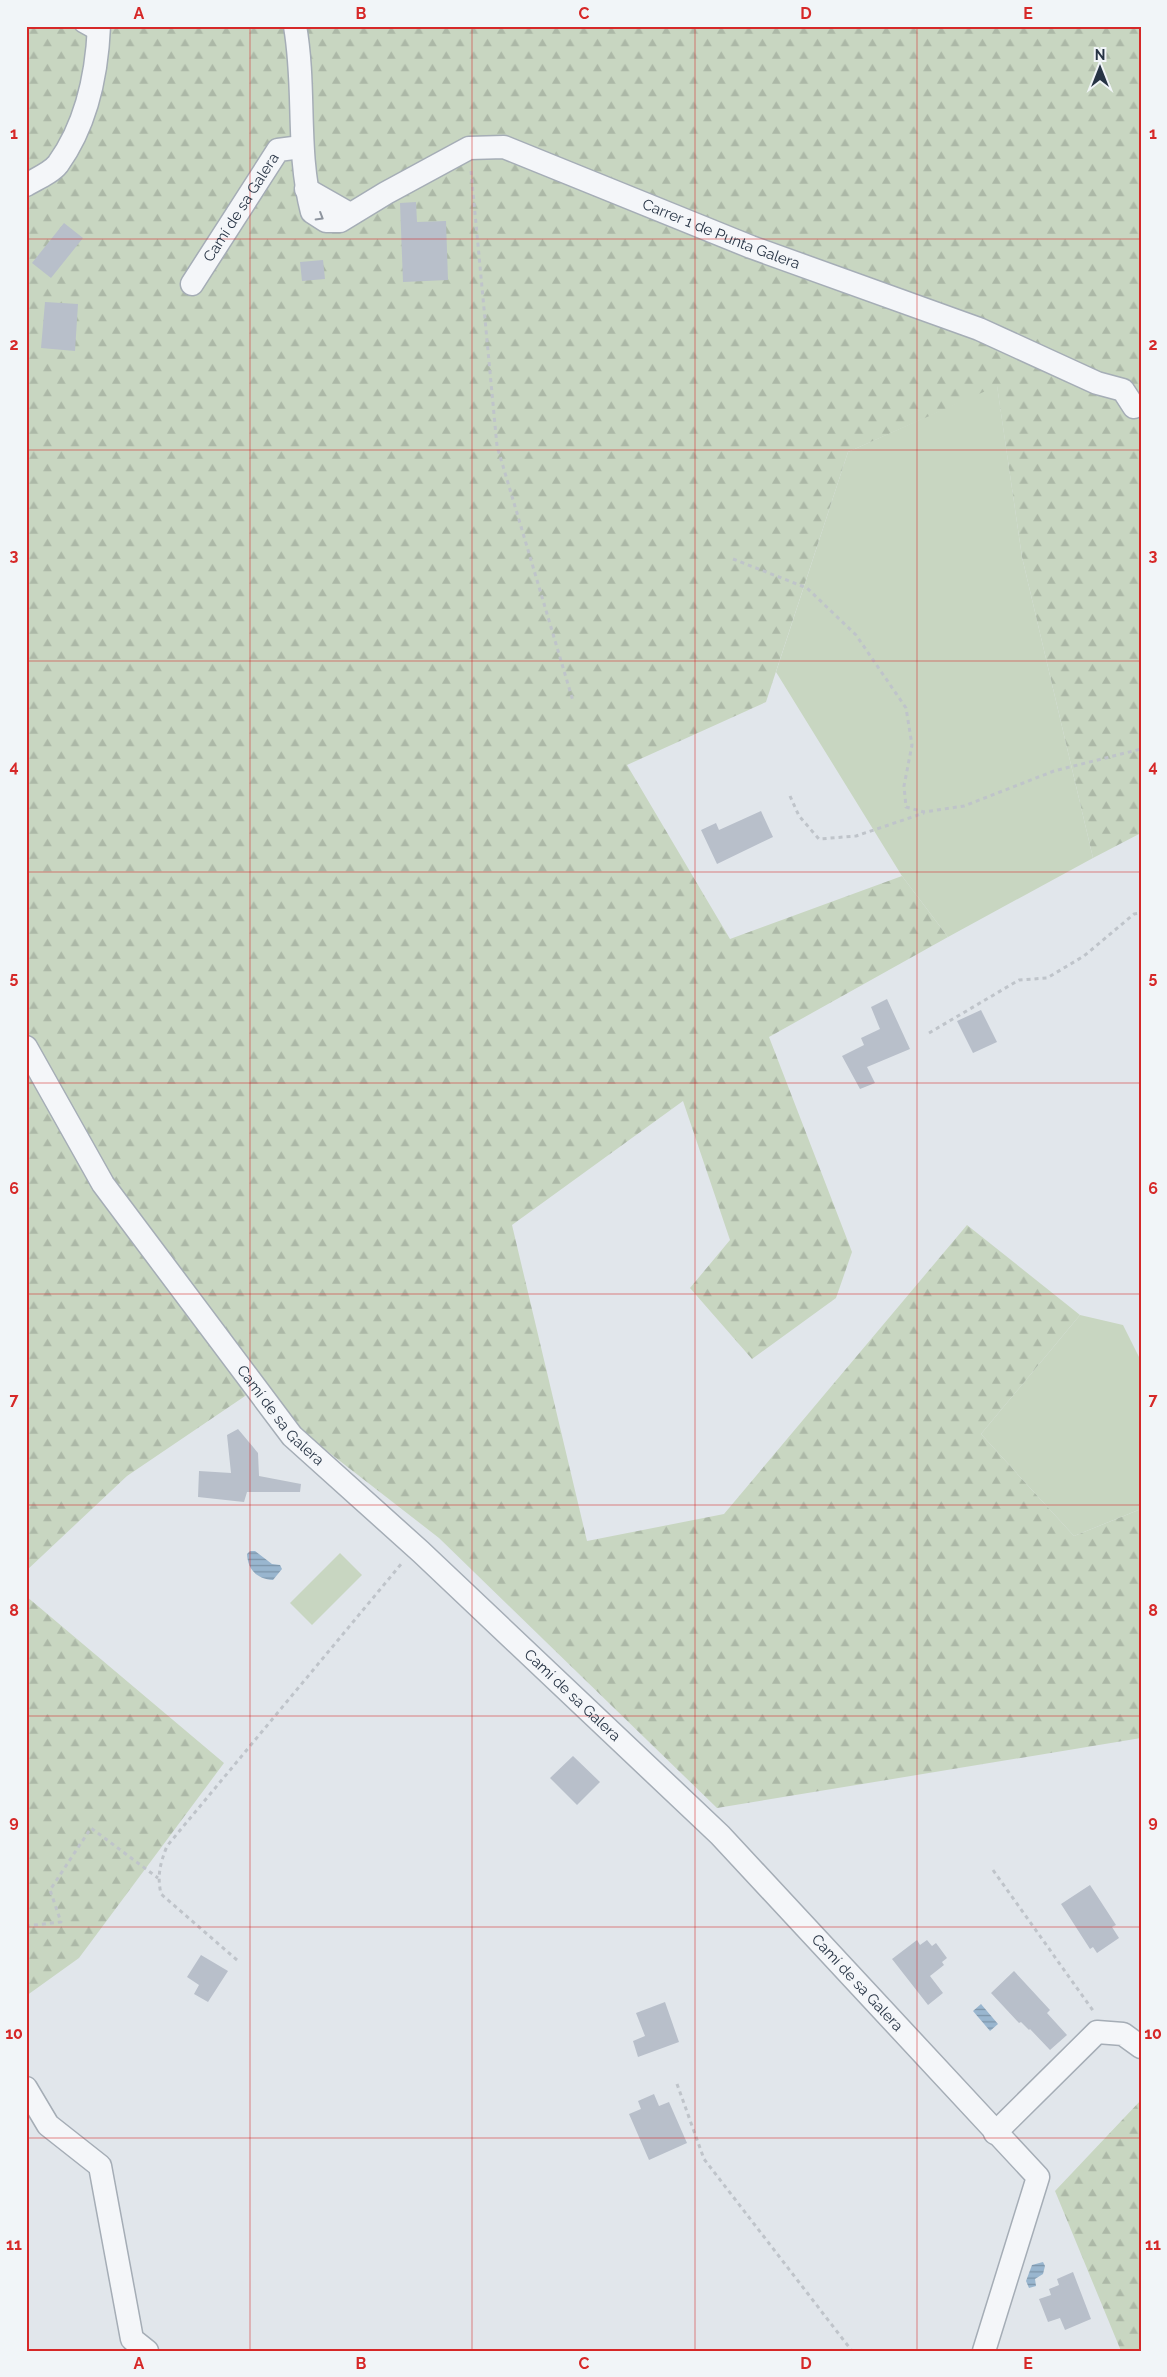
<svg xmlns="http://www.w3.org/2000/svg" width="1167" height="2377" viewBox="0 0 1167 2377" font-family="Raleway,sans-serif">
<defs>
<pattern id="forest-firs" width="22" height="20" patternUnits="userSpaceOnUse" patternTransform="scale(1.25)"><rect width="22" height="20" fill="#c8d6c1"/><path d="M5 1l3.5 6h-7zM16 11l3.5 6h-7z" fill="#acb8a7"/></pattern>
<pattern id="water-rules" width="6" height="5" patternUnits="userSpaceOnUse" patternTransform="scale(1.25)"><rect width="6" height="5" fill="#99b6cf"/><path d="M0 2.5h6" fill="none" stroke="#7d95aa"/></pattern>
</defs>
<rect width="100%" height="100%" fill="#e1e6eb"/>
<path fill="#c8d6c1" d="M 997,385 L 1022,557 L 1093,858 L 948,937 L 902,876 L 776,672 L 848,452 Z
M 1080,1315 L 1123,1325 L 1141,1361 L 1141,1509 L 1074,1536 L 981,1434 Z
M 340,1553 L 362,1575 L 312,1625 L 290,1603 Z"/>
<path fill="url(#forest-firs)" d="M 26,26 L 1141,26 L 1141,833 L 1093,858 L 1022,557 L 997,386 L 848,452 L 766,702 L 627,765 L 730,939 L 902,876 L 948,937 L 769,1037 L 852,1252 L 836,1298 L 752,1359 L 690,1288 L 730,1240 L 683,1101 L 512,1225 L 587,1541 L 724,1514 L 967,1225 L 1080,1315 L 981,1434 L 1074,1536 L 1141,1509 L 1141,1738 L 717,1808 L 439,1538 L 251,1392 L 127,1476 L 26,1571 Z
M 26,1596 L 224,1763 L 79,1958 L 26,1996 Z
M 1141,2100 L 1141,2351 L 1121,2351 L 1055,2191 Z"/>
<path fill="url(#water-rules)" d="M 250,1551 L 255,1551 L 272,1564 L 280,1565 L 282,1569 L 273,1580 C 257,1579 248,1570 247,1554 Z
M 981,2004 L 998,2024 L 990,2031 L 973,2011 Z
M 1043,2262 L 1045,2266 L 1043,2274 L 1035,2279 L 1036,2286 L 1029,2288 L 1026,2281 L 1032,2265 Z"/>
<path fill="#b8bfca" d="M 416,202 L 417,222 L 446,221 L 448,280 L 403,282 L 400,203 Z
M 64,223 L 83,238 L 51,278 L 32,263 Z
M 323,260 L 325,279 L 302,281 L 300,262 Z
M 45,302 L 78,304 L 75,351 L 41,348 Z
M 761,811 L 773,837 L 717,864 L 701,830 L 716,823 L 719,830 Z
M 887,999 L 910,1049 L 867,1067 L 875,1083 L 860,1089 L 842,1056 L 864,1045 L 861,1038 L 880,1029 L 871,1007 Z
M 981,1010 L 997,1042 L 973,1053 L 957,1021 Z
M 238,1429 L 258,1453 L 259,1476 L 301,1484 L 300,1492 L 247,1492 L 244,1502 L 198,1497 L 199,1471 L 231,1473 L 227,1435 Z
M 573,1756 L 600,1782 L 577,1805 L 550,1778 Z
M 1090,1885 L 1116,1925 L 1112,1927 L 1119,1938 L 1097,1953 L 1093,1947 L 1090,1949 L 1061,1904 Z
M 917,1940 L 920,1945 L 927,1940 L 932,1946 L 936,1943 L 947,1958 L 942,1962 L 944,1965 L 930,1976 L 943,1993 L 928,2005 L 892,1959 Z
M 201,1955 L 228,1971 L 208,2002 L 194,1994 L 199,1985 L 187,1977 Z
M 1014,1971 L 1050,2010 L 1047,2013 L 1067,2035 L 1050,2050 L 1030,2029 L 1029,2030 L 1021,2022 L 1019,2023 L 991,1993 Z
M 665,2002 L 679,2042 L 638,2057 L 633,2041 L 645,2036 L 636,2013 Z
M 654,2094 L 659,2106 L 669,2102 L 687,2143 L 649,2160 L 629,2114 L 641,2109 L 638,2101 Z
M 1073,2272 L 1091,2319 L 1065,2330 L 1060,2318 L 1048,2322 L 1039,2299 L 1051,2295 L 1049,2289 L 1059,2285 L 1057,2279 Z"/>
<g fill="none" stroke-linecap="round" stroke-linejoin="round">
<defs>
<path id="lane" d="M 81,26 L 99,36"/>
<g id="street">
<path id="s1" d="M 295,26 C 306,88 296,151 312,212 L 326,221 L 340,221 L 386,193 L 469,148 L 504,147 L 751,247 L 979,329 L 1097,383 L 1123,390 L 1134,407"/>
<path d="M 26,185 C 36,179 51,173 58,164 C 86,125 97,73 99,26"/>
<path d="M 306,189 L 350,214"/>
<path id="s2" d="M 192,284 L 278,150 L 301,147"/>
<path id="s3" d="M 26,1047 L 103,1184 L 292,1436 L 421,1552 L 720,1835 L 1038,2177 L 984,2351"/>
<path d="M 26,2088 L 48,2125 L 100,2166 L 132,2339 L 147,2351"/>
<path d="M 995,2133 L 1097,2032 L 1123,2034 L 1141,2047"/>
</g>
</defs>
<use href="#lane" stroke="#a5adb6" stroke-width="14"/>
<use href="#street" stroke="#a5adb6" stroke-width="25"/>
<path stroke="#bfc4ca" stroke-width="3" stroke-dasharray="4 4" stroke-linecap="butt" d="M 471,171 L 497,446 L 573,701
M 733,559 L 807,588 L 856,635 L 906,708 L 912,745 L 904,786 L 906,807 L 924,812 L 964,806 L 1054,771 L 1141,749
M 790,796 L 799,816 L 819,839 L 856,836 L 924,813
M 929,1033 L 1019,980 L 1047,978 L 1084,956 L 1134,914 L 1141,913
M 993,1870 L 1094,2012
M 26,1926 L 61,1922 L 50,1890 L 91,1828 L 158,1878
M 237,1960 L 161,1894 C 157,1875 160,1864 167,1846 L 402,1563
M 677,2084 L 704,2159 L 852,2351"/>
<use href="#lane" stroke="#f4f6f9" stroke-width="11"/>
<use href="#street" stroke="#f4f6f9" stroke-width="22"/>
</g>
<defs><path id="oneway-chevron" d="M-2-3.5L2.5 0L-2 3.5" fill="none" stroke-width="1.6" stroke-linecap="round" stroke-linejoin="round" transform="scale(1.25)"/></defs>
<use stroke="#8e959f" href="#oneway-chevron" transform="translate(320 217) rotate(31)"/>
<path fill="none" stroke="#d62828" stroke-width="1" stroke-opacity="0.55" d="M 250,26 L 250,2351M 472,26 L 472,2351M 695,26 L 695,2351M 917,26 L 917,2351M 26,239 L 1141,239M 26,450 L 1141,450M 26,661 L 1141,661M 26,872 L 1141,872M 26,1083 L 1141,1083M 26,1294 L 1141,1294M 26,1505 L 1141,1505M 26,1716 L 1141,1716M 26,1927 L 1141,1927M 26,2138 L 1141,2138"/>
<g text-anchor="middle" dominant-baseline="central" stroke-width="4" stroke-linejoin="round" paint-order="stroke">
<g font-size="15" fill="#273445" stroke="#f1f5f8">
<text stroke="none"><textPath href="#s2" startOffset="91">Camí de sa Galera</textPath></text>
<text stroke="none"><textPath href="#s1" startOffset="635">Carrer 1 de Punta Galera</textPath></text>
<text stroke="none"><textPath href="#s3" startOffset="449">Camí de sa Galera</textPath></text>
<text stroke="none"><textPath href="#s3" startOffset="854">Camí de sa Galera</textPath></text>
<text stroke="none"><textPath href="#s3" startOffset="1259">Camí de sa Galera</textPath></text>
</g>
</g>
<rect width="1167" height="2377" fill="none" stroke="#f1f5f8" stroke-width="55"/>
<g transform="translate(1100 68)" stroke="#f1f5f8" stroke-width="4" paint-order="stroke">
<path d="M0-4L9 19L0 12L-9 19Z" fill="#273445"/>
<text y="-8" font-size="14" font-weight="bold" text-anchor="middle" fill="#273445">N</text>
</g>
<rect x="28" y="28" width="1112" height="2322" fill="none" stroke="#d62828" stroke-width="2"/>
<g font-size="16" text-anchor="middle" font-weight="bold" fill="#d62828">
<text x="139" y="19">A</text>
<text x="361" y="19">B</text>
<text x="584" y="19">C</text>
<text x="806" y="19">D</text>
<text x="1028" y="19">E</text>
<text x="14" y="139">1</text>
<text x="1153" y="139">1</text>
<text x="14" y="350">2</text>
<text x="1153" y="350">2</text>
<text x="14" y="561">3</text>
<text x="1153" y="561">3</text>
<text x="14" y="772">4</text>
<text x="1153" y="772">4</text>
<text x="14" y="983">5</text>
<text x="1153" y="983">5</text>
<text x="14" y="1194">6</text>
<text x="1153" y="1194">6</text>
<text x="14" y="1405">7</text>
<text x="1153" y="1405">7</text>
<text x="14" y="1616">8</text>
<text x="1153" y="1616">8</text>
<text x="14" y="1827">9</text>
<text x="1153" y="1827">9</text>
<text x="14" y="2039">10</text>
<text x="1153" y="2039">10</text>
<text x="14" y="2250">11</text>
<text x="1153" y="2250">11</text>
<text x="139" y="2369">A</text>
<text x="361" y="2369">B</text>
<text x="584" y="2369">C</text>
<text x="806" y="2369">D</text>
<text x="1028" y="2369">E</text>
</g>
</svg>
